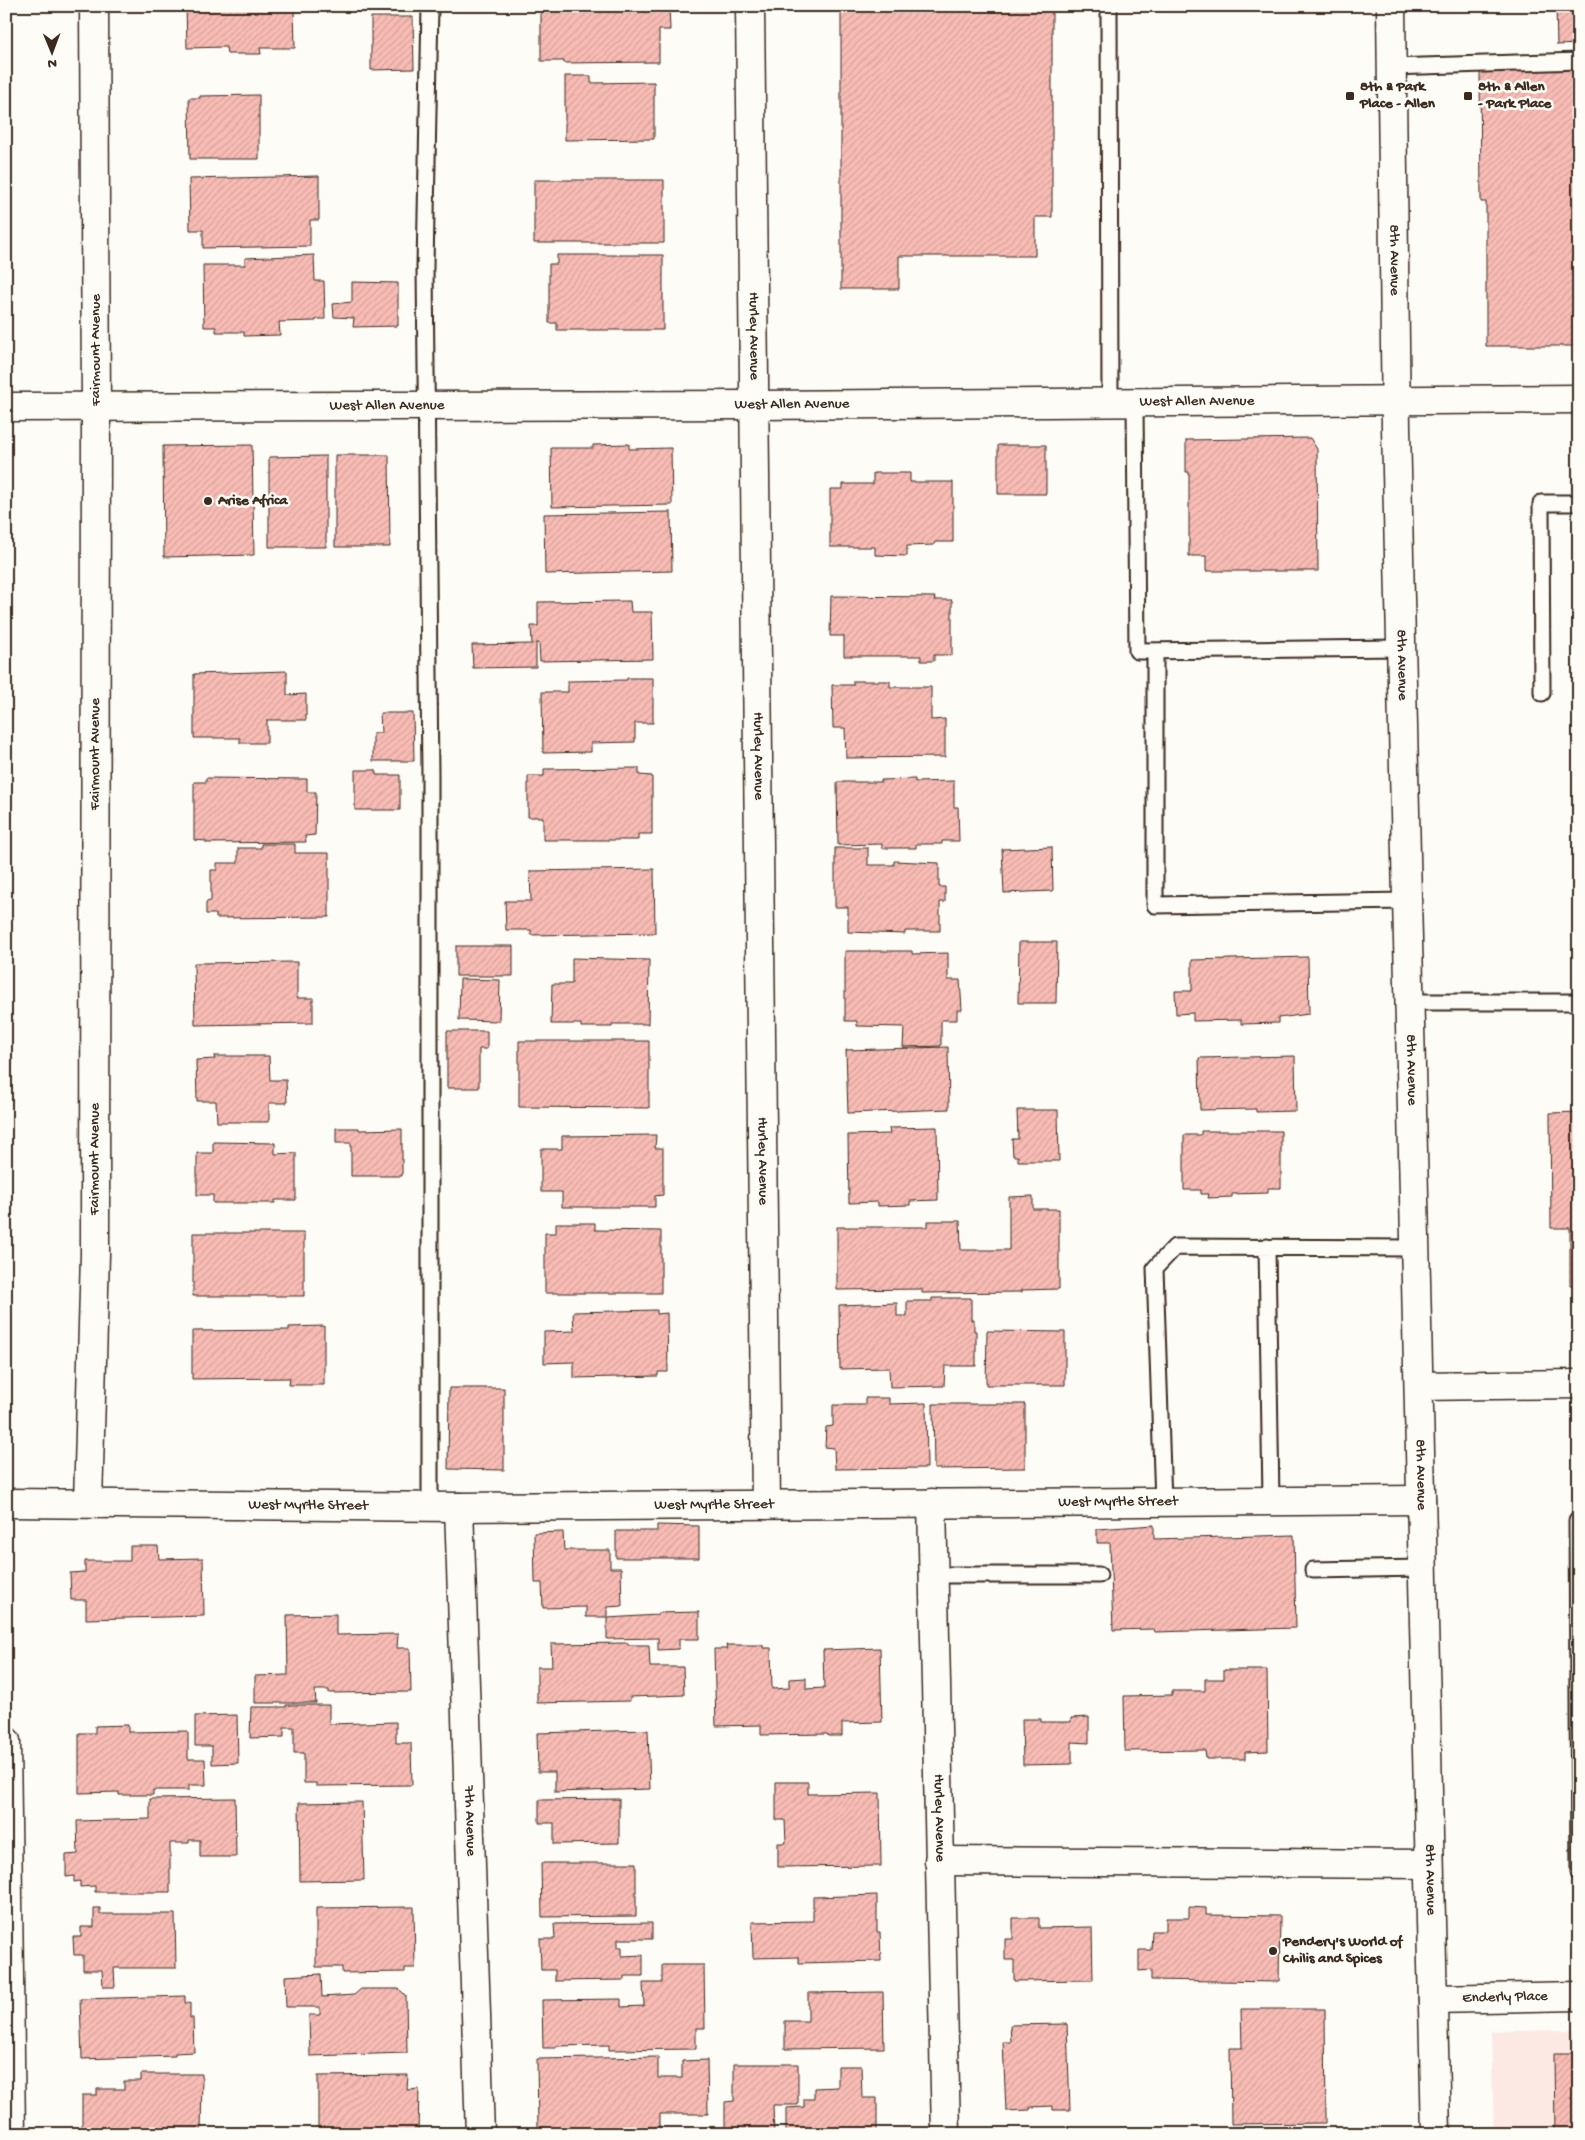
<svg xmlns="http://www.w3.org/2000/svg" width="1585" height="2140" viewBox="0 0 1585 2140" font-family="'Gochi Hand',sans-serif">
<defs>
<pattern id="building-hatch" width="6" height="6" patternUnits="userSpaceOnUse" patternTransform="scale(1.25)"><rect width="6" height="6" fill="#f8bcb5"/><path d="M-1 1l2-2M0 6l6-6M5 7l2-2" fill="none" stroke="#d6a29b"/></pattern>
</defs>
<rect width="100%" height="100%" fill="#fdfcf7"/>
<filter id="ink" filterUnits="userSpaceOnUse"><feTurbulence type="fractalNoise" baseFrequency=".02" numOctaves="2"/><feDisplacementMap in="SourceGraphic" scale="10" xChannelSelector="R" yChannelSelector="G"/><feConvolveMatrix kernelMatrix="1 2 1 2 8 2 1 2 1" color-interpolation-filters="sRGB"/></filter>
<g filter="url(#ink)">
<path fill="#fce9e3" d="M 1579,2030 L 1579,2134 L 1494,2134 L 1491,2031 Z"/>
<path fill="url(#building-hatch)" stroke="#3b2a1e" d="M 186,6 L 294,6 L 295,48 L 260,48 L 261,54 L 227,54 L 226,47 L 187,48 Z
M 541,6 L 669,6 L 670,30 L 659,30 L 659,62 L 564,63 L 564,61 L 541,61 Z
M 841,6 L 1052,6 L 1052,217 L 1035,217 L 1035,256 L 899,256 L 899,289 L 841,289 Z
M 1556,6 L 1579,6 L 1579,44 L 1557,45 Z
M 371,17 L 413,17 L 414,69 L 371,70 Z
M 1579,66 L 1579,346 L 1486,346 L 1486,202 L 1481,202 L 1480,67 Z
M 565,76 L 591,76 L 591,83 L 654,82 L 654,139 L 565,140 Z
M 259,95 L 259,159 L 190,159 L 189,98 L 200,98 L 200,96 Z
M 319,176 L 319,220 L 310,220 L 310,246 L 203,248 L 203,230 L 190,230 L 189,179 Z
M 534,180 L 664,180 L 664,243 L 534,243 Z
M 314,255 L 315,281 L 324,281 L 325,319 L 316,319 L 316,321 L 279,322 L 280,335 L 244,336 L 244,332 L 216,332 L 216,327 L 204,327 L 203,265 L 245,265 L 245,258 Z
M 557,255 L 663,255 L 663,330 L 557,330 L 557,323 L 549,323 L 549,264 L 557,264 Z
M 352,282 L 398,283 L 398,326 L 353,327 L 354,318 L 334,317 L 333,304 L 352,302 Z
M 1310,438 L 1317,449 L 1318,571 L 1206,571 L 1206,556 L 1189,556 L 1189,472 L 1186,472 L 1186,440 Z
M 629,444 L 629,449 L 671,448 L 672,505 L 552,507 L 551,448 L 593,448 L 593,445 Z
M 252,445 L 254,555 L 164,557 L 163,446 Z
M 998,445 L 1046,445 L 1046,494 L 998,494 Z
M 335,455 L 389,455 L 390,547 L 335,547 Z
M 326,456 L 326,547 L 269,547 L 269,457 Z
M 873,473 L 910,473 L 910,482 L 953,482 L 953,542 L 935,542 L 934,545 L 907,546 L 907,556 L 875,555 L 875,547 L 830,547 L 830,489 L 843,489 L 843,484 L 873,484 Z
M 671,512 L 672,571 L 545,574 L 544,514 Z
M 831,596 L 935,597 L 934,600 L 952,600 L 952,655 L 934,655 L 934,661 L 921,661 L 921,656 L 844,656 L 844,636 L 830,636 Z
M 630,601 L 631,612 L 652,612 L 653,659 L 540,661 L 539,643 L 536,643 L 536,667 L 473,668 L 472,645 L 532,644 L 531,626 L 538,626 L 538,602 Z
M 287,671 L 287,695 L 306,694 L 306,720 L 267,720 L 267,743 L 240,743 L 240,738 L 194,738 L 194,674 Z
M 627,678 L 653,678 L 653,723 L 635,723 L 635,742 L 591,743 L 591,752 L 543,753 L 542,692 L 568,692 L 568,681 L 627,680 Z
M 853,681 L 890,681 L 890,687 L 931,687 L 931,720 L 945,719 L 945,757 L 846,758 L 845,728 L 833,728 L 832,685 L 853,685 Z
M 380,713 L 413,713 L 414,761 L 373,761 L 373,733 L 381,733 Z
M 639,768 L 639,775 L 652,776 L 652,834 L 638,834 L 638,840 L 543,840 L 543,817 L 528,817 L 528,776 L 544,776 L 544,769 Z
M 355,770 L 376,770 L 376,775 L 400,775 L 400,810 L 355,810 Z
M 206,778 L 307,779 L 307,792 L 316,792 L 315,835 L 305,836 L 306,842 L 206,843 L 206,841 L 194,840 L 194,782 L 206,782 Z
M 915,779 L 915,782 L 954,781 L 954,807 L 958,807 L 959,841 L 942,841 L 942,844 L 916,844 L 916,848 L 882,848 L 882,844 L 838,845 L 837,782 L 881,782 L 881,780 Z
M 261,844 L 295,844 L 295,853 L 329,853 L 329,917 L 216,918 L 216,914 L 206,914 L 206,902 L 211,901 L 211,870 L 217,870 L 217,863 L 238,863 L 238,848 L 261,848 Z
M 1052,847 L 1053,891 L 1004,893 L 1002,849 Z
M 835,848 L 868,848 L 868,865 L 894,865 L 894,861 L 939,863 L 939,887 L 945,887 L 945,902 L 940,902 L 940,931 L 905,931 L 905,934 L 848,932 L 848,907 L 835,907 Z
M 654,869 L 655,933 L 531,935 L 531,930 L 506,930 L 505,901 L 531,901 L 530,871 Z
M 1019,942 L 1057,942 L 1056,1003 L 1018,1003 Z
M 456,946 L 513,946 L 513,976 L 456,976 Z
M 845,951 L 912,951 L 912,954 L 948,953 L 948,980 L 960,980 L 962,1010 L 957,1010 L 957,1020 L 941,1020 L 941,1046 L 903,1047 L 904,1027 L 857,1026 L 857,1021 L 845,1021 Z
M 1308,957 L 1309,1014 L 1278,1018 L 1278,1023 L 1241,1024 L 1241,1020 L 1193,1021 L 1193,1013 L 1176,1014 L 1175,991 L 1192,991 L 1192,960 Z
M 572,958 L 649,960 L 648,1024 L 612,1024 L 612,1027 L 581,1027 L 581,1024 L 551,1024 L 552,984 L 572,984 Z
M 297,962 L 297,998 L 313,998 L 313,1023 L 195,1025 L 194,963 Z
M 460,979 L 500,980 L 499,1021 L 459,1020 Z
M 447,1031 L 487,1031 L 487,1049 L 479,1049 L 479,1088 L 447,1088 Z
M 519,1041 L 649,1041 L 649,1108 L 519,1107 Z
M 948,1047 L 949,1109 L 848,1113 L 846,1050 Z
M 214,1056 L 269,1056 L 270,1080 L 286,1080 L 287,1103 L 269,1103 L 269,1122 L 217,1122 L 216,1101 L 197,1101 L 196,1060 L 215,1059 Z
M 1295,1056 L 1296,1111 L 1256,1112 L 1256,1109 L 1200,1110 L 1199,1058 Z
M 1017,1110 L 1058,1110 L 1059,1161 L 1018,1161 L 1018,1156 L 1013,1156 L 1012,1139 L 1018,1139 Z
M 1579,1112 L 1579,1285 L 1570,1285 L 1570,1228 L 1551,1228 L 1550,1113 Z
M 937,1127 L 938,1200 L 910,1201 L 910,1205 L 878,1206 L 878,1202 L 849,1203 L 848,1135 L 890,1134 L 889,1128 Z
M 336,1128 L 359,1128 L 359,1130 L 402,1129 L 402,1176 L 351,1176 L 351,1143 L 336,1143 Z
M 1201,1131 L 1281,1131 L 1281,1188 L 1268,1188 L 1268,1193 L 1232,1194 L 1232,1197 L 1208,1198 L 1209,1194 L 1201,1194 L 1201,1190 L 1184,1190 L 1184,1135 L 1201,1135 Z
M 656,1135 L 655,1148 L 663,1148 L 663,1195 L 655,1196 L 655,1207 L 562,1207 L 562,1192 L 541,1192 L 541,1149 L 562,1149 L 562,1136 Z
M 213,1142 L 275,1143 L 275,1154 L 296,1153 L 296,1200 L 275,1200 L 275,1203 L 213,1203 L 213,1195 L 197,1195 L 197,1153 L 213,1153 Z
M 1033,1196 L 1033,1209 L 1059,1209 L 1059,1289 L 1022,1290 L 1022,1292 L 922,1293 L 922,1289 L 837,1290 L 837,1227 L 928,1227 L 928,1221 L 960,1221 L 961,1250 L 1009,1250 L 1009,1197 Z
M 556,1223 L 595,1223 L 595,1230 L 661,1231 L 661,1293 L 545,1293 L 545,1233 L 556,1233 Z
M 193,1233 L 304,1233 L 304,1296 L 193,1296 Z
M 932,1298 L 971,1298 L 971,1320 L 974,1320 L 974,1331 L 976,1331 L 976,1366 L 945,1366 L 944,1386 L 890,1387 L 889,1368 L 840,1369 L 839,1305 L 897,1303 L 897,1316 L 907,1316 L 907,1301 L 932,1301 Z
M 657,1310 L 657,1314 L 667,1313 L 668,1372 L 658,1372 L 658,1376 L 574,1378 L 574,1362 L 544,1363 L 544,1332 L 574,1331 L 573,1312 Z
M 324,1326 L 324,1385 L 289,1385 L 290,1378 L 192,1379 L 192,1331 L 289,1330 L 289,1327 Z
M 987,1331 L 1065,1332 L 1065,1385 L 986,1385 Z
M 449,1388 L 504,1388 L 504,1470 L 448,1469 Z
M 865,1398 L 889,1398 L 889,1404 L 926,1403 L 927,1468 L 835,1469 L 834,1448 L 825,1447 L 826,1427 L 833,1426 L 833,1405 L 865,1405 Z
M 933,1404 L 1025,1404 L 1025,1468 L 934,1469 Z
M 657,1525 L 699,1526 L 699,1558 L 616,1558 L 616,1531 L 657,1531 Z
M 1154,1525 L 1154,1539 L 1294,1535 L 1296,1628 L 1155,1632 L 1154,1629 L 1113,1630 L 1110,1543 L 1097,1543 L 1097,1529 Z
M 563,1532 L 564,1550 L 610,1550 L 610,1568 L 621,1568 L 622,1606 L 607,1607 L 607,1617 L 586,1617 L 586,1607 L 543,1608 L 542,1583 L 535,1583 L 534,1533 Z
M 130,1546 L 158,1546 L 159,1559 L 203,1558 L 204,1616 L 86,1619 L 86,1600 L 71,1600 L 70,1573 L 85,1572 L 85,1561 L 130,1561 Z
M 699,1612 L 699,1639 L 679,1639 L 679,1649 L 658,1650 L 658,1638 L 607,1639 L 607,1618 L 658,1615 L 658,1613 Z
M 336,1614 L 336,1635 L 398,1634 L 397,1648 L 410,1648 L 411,1692 L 329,1693 L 329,1690 L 315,1690 L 316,1703 L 255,1703 L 255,1676 L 288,1675 L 287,1615 Z
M 628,1643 L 628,1645 L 649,1645 L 650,1667 L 683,1667 L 684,1695 L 630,1697 L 630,1701 L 537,1703 L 537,1667 L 552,1667 L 551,1644 Z
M 726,1645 L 763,1645 L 763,1648 L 771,1648 L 772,1689 L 789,1688 L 789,1679 L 806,1678 L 806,1689 L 824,1688 L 823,1650 L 880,1648 L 882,1722 L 842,1723 L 842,1736 L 828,1736 L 828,1734 L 761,1735 L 761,1725 L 716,1726 L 714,1649 L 727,1649 Z
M 1224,1670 L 1267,1670 L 1268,1751 L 1245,1752 L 1245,1759 L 1206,1759 L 1205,1750 L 1125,1751 L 1124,1696 L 1172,1695 L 1172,1691 L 1205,1691 L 1205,1679 L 1224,1679 Z
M 286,1705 L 329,1705 L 329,1724 L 396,1722 L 396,1743 L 411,1743 L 412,1785 L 316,1786 L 316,1783 L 304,1783 L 304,1753 L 294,1753 L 294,1727 L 284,1727 L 284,1737 L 250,1738 L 251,1707 L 286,1707 Z
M 237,1715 L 238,1763 L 212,1764 L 212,1746 L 195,1746 L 195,1716 Z
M 1089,1717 L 1089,1743 L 1072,1742 L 1072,1764 L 1023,1765 L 1022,1719 L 1041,1719 L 1041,1722 L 1071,1722 L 1071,1718 Z
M 128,1725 L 128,1732 L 188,1731 L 188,1759 L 205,1759 L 206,1785 L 189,1785 L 189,1790 L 153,1790 L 153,1795 L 119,1795 L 119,1792 L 79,1793 L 79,1733 L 95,1733 L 95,1726 Z
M 648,1730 L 650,1789 L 555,1792 L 555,1772 L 538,1772 L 537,1733 Z
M 776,1782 L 808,1782 L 808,1794 L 880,1793 L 881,1866 L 778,1867 L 778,1843 L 786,1843 L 785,1820 L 776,1820 Z
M 235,1798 L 236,1857 L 200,1857 L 200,1840 L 189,1840 L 189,1843 L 170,1843 L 170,1892 L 95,1892 L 95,1886 L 80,1887 L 80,1881 L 74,1882 L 74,1876 L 66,1877 L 66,1855 L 78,1854 L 77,1821 L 150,1819 L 150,1799 Z
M 619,1799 L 619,1843 L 554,1844 L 554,1823 L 539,1823 L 539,1800 Z
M 362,1802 L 364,1880 L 300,1881 L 299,1803 Z
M 541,1863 L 636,1863 L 636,1916 L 542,1917 Z
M 877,1895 L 877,1932 L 880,1932 L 881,1961 L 799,1963 L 799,1957 L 753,1958 L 752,1922 L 813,1921 L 813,1897 Z
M 414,1907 L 415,1968 L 405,1968 L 405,1972 L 342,1973 L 342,1967 L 316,1967 L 316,1908 Z
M 1189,1907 L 1206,1908 L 1206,1915 L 1280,1916 L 1279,1982 L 1151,1980 L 1151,1970 L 1139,1971 L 1139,1950 L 1151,1950 L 1152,1931 L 1166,1931 L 1166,1918 L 1189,1918 Z
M 94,1908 L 100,1908 L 100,1914 L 175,1914 L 176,1968 L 114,1968 L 115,1987 L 103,1987 L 102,1970 L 83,1970 L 83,1955 L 74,1955 L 73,1937 L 81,1937 L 81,1927 L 94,1927 Z
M 1013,1918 L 1039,1918 L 1039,1928 L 1092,1927 L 1093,1980 L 1014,1981 L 1014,1960 L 1005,1960 L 1005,1939 L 1013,1939 Z
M 652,1923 L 652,1939 L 618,1939 L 618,1947 L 622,1947 L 622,1956 L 643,1955 L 643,1976 L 624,1976 L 624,1980 L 555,1981 L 555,1970 L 541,1970 L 540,1939 L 555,1939 L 554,1924 Z
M 662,1965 L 704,1965 L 705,2028 L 696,2028 L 696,2049 L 609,2050 L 609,2045 L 556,2046 L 556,2048 L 543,2048 L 542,2000 L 621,1999 L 621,2007 L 644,2006 L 643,1983 L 662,1983 Z
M 321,1974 L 322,1997 L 354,1995 L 361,1989 L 399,1989 L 406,1996 L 407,2053 L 310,2056 L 309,2015 L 320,2015 L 320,2007 L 286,2007 L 285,1976 Z
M 883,1992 L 884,2048 L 785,2049 L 785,2021 L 808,2021 L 808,1993 Z
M 185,1996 L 185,2003 L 190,2003 L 190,2018 L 193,2018 L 194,2052 L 175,2053 L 175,2056 L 82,2059 L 80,1999 Z
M 1241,2009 L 1325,2009 L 1326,2123 L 1231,2124 L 1230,2048 L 1242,2048 Z
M 1067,2024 L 1070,2110 L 1053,2110 L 1053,2106 L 1030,2107 L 1030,2110 L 1006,2111 L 1003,2042 L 1011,2042 L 1010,2025 Z
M 1554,2053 L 1579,2053 L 1579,2134 L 1555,2134 Z
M 658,2057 L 658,2078 L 682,2078 L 682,2061 L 707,2060 L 708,2114 L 660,2114 L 660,2127 L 538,2129 L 537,2059 Z
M 734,2064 L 798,2064 L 798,2105 L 773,2105 L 774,2134 L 725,2134 L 725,2102 L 734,2101 Z
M 838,2066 L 861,2066 L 862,2098 L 877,2098 L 877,2133 L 786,2134 L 786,2108 L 804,2107 L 804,2099 L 814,2099 L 814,2088 L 838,2087 Z
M 141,2074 L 202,2074 L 201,2134 L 82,2134 L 82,2095 L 97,2095 L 97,2089 L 124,2089 L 124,2081 L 141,2081 Z
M 408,2075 L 407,2090 L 419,2089 L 418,2132 L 318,2132 L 318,2076 Z"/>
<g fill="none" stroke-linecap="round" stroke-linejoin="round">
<defs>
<path id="lane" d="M 1109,6 L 1110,402
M 1392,67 L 1579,61
M 1135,402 L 1137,651 L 1401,648
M 1155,651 L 1155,905 L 1407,901
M 1542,693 L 1541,503 L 1579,503
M 1410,1002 L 1579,1002
M 1267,1247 L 1271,1500
M 1163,1502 L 1155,1268 L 1175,1247 L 1415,1248
M 430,1507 L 430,775 L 425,267 L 430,6
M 1579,1518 L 1577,1520 L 1579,1873
M 1313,1570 L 1422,1568
M 933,1575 L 1099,1575"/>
<g id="street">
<path id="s1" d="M 750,6 L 766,1505"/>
<path id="s2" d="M 6,407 L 754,405 L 1579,399"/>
<path d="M 1419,1386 L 1579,1384"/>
<path id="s3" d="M 6,1503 L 459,1507 L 1421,1500"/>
<path id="s4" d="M 88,1503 L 95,1254 L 96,406 L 94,6"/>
<path id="s5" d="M 932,1503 L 946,2134"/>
<path id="s6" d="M 459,1507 L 480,2134"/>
<path d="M 6,1741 L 11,2134"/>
<path d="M 939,1861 L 1429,1864"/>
<path id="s7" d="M 1433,1999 L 1579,1996"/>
</g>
<g id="secondary">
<path id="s8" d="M 1391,6 L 1396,428 L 1436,2134"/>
</g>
</defs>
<use href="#lane" stroke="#3b2a1e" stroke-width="19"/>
<use href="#street" stroke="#3b2a1e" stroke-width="31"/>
<use href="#secondary" stroke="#3b2a1e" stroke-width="31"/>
<use href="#lane" stroke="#fdfcf7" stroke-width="15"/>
<use href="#street" stroke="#fdfcf7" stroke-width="28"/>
<use href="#secondary" stroke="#fdfcf7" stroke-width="28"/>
</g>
</g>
<g fill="#3b2a1e" stroke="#fdfcf7" stroke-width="2">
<rect x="1345" y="91" width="10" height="10" rx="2.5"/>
<rect x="1463" y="91" width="10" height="10" rx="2.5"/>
<circle cx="208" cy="501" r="5"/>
<circle cx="1273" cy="1951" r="5"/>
</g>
<g text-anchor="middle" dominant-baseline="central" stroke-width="5" stroke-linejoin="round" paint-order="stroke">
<g font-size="15" font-weight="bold" fill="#3b2a1e" stroke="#fdfcf7" text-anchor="start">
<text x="1360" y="87">8th &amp; Park<tspan x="1360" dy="17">Place - Allen</tspan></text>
<text x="1478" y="87">8th &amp; Allen<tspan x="1478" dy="17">- Park Place</tspan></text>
<text x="218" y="501">Arise Africa</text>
<text x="1283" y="1942">Pendery's World of<tspan x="1283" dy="17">Chilis and Spices</tspan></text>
</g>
<g font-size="15" fill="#3b2a1e" stroke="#fdfcf7">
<text stroke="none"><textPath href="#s8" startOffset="254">8th Avenue</textPath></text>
<text stroke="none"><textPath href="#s1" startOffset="330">Hurley Avenue</textPath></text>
<text transform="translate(96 350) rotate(-90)">Fairmount Avenue</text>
<text stroke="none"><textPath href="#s2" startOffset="1191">West Allen Avenue</textPath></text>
<text stroke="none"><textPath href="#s2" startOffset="786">West Allen Avenue</textPath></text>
<text stroke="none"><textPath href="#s2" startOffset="381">West Allen Avenue</textPath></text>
<text stroke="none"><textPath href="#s8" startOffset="659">8th Avenue</textPath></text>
<text stroke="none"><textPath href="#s4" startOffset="749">Fairmount Avenue</textPath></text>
<text stroke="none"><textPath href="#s1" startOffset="750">Hurley Avenue</textPath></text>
<text stroke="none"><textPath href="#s8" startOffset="1064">8th Avenue</textPath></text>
<text stroke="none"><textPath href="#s4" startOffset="344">Fairmount Avenue</textPath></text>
<text stroke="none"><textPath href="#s1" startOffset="1155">Hurley Avenue</textPath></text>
<text stroke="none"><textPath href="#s8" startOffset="1469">8th Avenue</textPath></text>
<text stroke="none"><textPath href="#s3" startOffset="1112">West Myrtle Street</textPath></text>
<text stroke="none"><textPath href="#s3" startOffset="302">West Myrtle Street</textPath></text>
<text stroke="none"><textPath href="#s3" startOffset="708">West Myrtle Street</textPath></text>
<text stroke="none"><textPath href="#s5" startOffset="315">Hurley Avenue</textPath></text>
<text stroke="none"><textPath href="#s6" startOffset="314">7th Avenue</textPath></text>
<text stroke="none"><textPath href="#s8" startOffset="1874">8th Avenue</textPath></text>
<text stroke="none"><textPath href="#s7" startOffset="72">Enderly Place</textPath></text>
</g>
</g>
<rect width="1585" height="2140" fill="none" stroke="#fdfcf7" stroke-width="25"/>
<rect x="12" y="12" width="1560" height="2115" fill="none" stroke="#3b2a1e" stroke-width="2" filter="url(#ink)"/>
<g transform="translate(52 52) rotate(179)" stroke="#fdfcf7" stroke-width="4" paint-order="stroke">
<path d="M0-4L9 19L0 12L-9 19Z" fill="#3b2a1e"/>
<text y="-8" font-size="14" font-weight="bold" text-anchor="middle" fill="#3b2a1e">N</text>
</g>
</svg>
